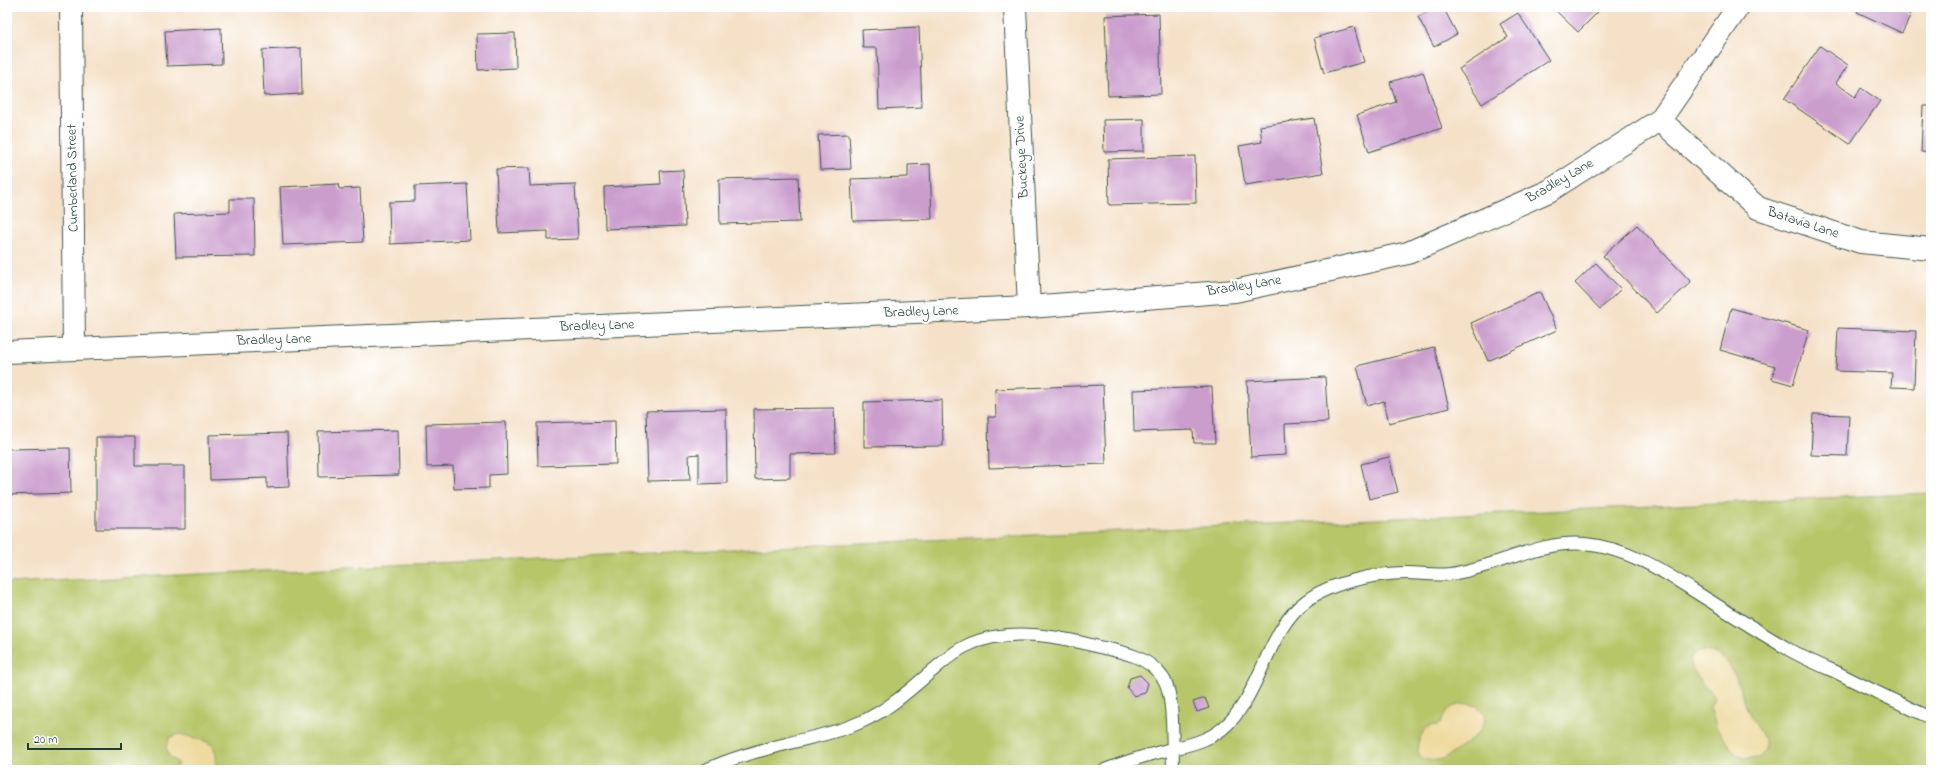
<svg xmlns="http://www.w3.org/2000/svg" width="1938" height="777" viewBox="0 0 1938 777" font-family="'Indie Flower',sans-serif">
<rect width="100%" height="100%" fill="#fff"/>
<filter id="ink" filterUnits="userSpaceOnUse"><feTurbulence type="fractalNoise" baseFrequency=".025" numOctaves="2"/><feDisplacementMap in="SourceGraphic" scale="8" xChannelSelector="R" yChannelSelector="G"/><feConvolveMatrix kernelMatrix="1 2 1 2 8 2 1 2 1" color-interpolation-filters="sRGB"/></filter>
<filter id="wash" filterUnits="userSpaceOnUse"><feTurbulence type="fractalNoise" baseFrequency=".012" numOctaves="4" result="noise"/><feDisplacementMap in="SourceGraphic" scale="16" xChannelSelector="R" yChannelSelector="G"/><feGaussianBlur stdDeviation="0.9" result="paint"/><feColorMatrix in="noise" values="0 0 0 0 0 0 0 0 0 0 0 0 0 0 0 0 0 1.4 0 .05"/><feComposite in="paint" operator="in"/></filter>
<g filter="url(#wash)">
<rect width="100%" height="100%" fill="#f5e1c8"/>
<path fill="#b7c669" stroke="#6b824e" d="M 1931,493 L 1931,770 L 7,770 L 7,583 Z"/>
<path fill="#eeda9e" stroke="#868c69" d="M 1700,651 C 1737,651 1737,690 1750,715 C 1756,727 1767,737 1765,751 L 1759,758 L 1746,759 L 1736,754 L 1717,729 L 1710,707 L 1714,699 L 1712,693 L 1703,685 L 1690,665 C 1689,658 1693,653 1700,651 Z
M 1469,704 L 1477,706 L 1483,712 C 1485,717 1485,721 1482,727 C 1477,736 1448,759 1438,760 C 1413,764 1413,742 1427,728 C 1431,724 1436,727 1441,723 C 1447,708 1451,705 1469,704 Z
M 180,734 C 204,742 221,738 215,770 L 174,770 L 177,766 L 177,762 L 169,756 L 166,747 L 170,737 Z"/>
<g id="blocks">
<path fill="#cb9dcd" d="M 1436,7 L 1443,7 L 1457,34 L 1434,47 L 1418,17 Z
M 1552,7 L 1603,7 L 1578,32 Z
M 1859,7 L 1905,7 L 1903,11 L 1911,15 L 1902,33 L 1857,12 Z
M 1518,13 L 1549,60 L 1482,104 L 1459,69 L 1508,37 L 1500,24 Z
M 1159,14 L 1161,94 L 1108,96 L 1105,16 Z
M 919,27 L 922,107 L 879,109 L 877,48 L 863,48 L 862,30 Z
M 1354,27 L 1364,62 L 1324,73 L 1314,38 Z
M 221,28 L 222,64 L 167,66 L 165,31 Z
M 515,33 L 516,68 L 478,70 L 477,34 Z
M 1820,46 L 1848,65 L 1836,83 L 1855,97 L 1861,88 L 1880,101 L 1850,144 L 1784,99 Z
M 301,48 L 302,94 L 264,96 L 262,50 Z
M 1423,72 L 1442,128 L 1369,152 L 1357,115 L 1396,102 L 1390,82 Z
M 1923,106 L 1931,106 L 1931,153 L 1921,152 Z
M 1314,118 L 1323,173 L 1245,185 L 1239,146 L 1262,142 L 1260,126 Z
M 1144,119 L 1144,151 L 1104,152 L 1103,120 Z
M 849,134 L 851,169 L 820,170 L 818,135 Z
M 1195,156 L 1196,203 L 1109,205 L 1108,159 Z
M 930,164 L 932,219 L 853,221 L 851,179 L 908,177 L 908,165 Z
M 529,168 L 530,186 L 575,184 L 578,239 L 548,240 L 548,231 L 499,233 L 496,169 Z
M 683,170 L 685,226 L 605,229 L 604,187 L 661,184 L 660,171 Z
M 798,177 L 800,222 L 720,224 L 719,179 Z
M 338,184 L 339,189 L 360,188 L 363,242 L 283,245 L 280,187 Z
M 467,184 L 470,240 L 390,244 L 389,202 L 415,201 L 415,186 Z
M 230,199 L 254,199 L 255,256 L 176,257 L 174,214 L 230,212 Z
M 1637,225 L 1691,282 L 1657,313 L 1603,256 Z
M 1596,263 L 1621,289 L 1600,309 L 1575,283 Z
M 1540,292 L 1557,330 L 1488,361 L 1471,323 Z
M 1731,308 L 1809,330 L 1793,385 L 1772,379 L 1775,366 L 1720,350 Z
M 1838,328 L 1916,331 L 1914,388 L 1891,387 L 1892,373 L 1836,371 Z
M 1434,347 L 1449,408 L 1389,423 L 1384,401 L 1367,406 L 1357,366 Z
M 1325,377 L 1328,422 L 1285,424 L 1286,455 L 1251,457 L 1247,381 Z
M 1103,385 L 1106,464 L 989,468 L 988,417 L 996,417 L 995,389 Z
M 1212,387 L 1215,443 L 1194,443 L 1193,430 L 1134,432 L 1133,390 Z
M 942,400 L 943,446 L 864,447 L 864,402 Z
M 834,408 L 836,453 L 790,454 L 790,478 L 755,479 L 754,409 Z
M 726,409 L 727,483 L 699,484 L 699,454 L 689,455 L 690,480 L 648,481 L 646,411 Z
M 1813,414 L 1849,415 L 1847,456 L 1811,455 Z
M 615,421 L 616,464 L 538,466 L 537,423 Z
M 506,422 L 507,474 L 489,475 L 489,488 L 454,489 L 453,466 L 427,467 L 426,424 Z
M 398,430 L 399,475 L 319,477 L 318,432 Z
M 287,433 L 289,487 L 267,488 L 267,478 L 210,480 L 209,435 Z
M 96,437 L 135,437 L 135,466 L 185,466 L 185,529 L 96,529 Z
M 70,448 L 71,493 L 7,495 L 7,449 Z
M 1389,457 L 1398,492 L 1369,499 L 1361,464 Z
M 1140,675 L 1148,683 L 1145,693 L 1134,696 L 1127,688 L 1130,678 Z
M 1205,698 L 1209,708 L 1197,712 L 1193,702 Z"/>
</g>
</g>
<g filter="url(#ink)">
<use href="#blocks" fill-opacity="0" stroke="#3f564a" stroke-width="1"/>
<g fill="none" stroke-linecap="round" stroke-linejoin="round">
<defs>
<path id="lane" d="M 706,770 C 731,758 758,751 786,744 C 811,737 837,733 861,722 C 888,710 910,690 932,671 C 943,662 953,652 966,646 C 1007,626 1058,636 1099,647 C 1123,652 1148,656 1163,678 C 1175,695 1172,747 1173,770
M 1105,770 C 1124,762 1144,756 1164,751 C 1184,746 1206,742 1222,729 C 1261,698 1266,630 1306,601 C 1329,583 1377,573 1406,573 C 1421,573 1435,576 1450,574 C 1496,568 1537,540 1585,544 C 1629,548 1666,573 1702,596 C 1731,614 1759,632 1788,649 C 1803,658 1820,665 1836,672 C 1867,688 1899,703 1931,718"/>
<path id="street" d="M 71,7 L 74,349
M 1015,7 L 1029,307
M 1660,120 L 1758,208 L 1861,242 L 1931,249
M 7,352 L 1029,307 L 1235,291 L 1408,253 L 1549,191 L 1660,120 L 1738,7"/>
</defs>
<use href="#lane" stroke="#3f564a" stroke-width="14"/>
<use href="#street" stroke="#3f564a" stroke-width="24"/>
<use href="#lane" stroke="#fff" stroke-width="12"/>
<use href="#street" stroke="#fff" stroke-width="22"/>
</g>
</g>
<g text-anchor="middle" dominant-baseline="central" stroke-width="4" stroke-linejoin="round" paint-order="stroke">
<g font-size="14" fill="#1f3d34" stroke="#fff">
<text transform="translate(1022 157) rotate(-93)">Buckeye Drive</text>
<text transform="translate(73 178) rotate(-91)">Cumberland Street</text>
<text transform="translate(1560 181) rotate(-30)">Bradley Lane</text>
<text transform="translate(1803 223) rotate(18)">Batavia Lane</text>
<text transform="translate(1244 286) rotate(-9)">Bradley Lane</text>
<text transform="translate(921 312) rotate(-2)">Bradley Lane</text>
<text transform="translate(597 326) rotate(-2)">Bradley Lane</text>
<text transform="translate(274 340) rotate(-2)">Bradley Lane</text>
</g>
</g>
<rect width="1938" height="777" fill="none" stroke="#fff" stroke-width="24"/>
<path d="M28 743v6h93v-6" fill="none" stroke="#1f3d34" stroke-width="2"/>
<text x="34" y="743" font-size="12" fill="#1f3d34" stroke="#ffffff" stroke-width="3" paint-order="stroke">20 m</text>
</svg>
